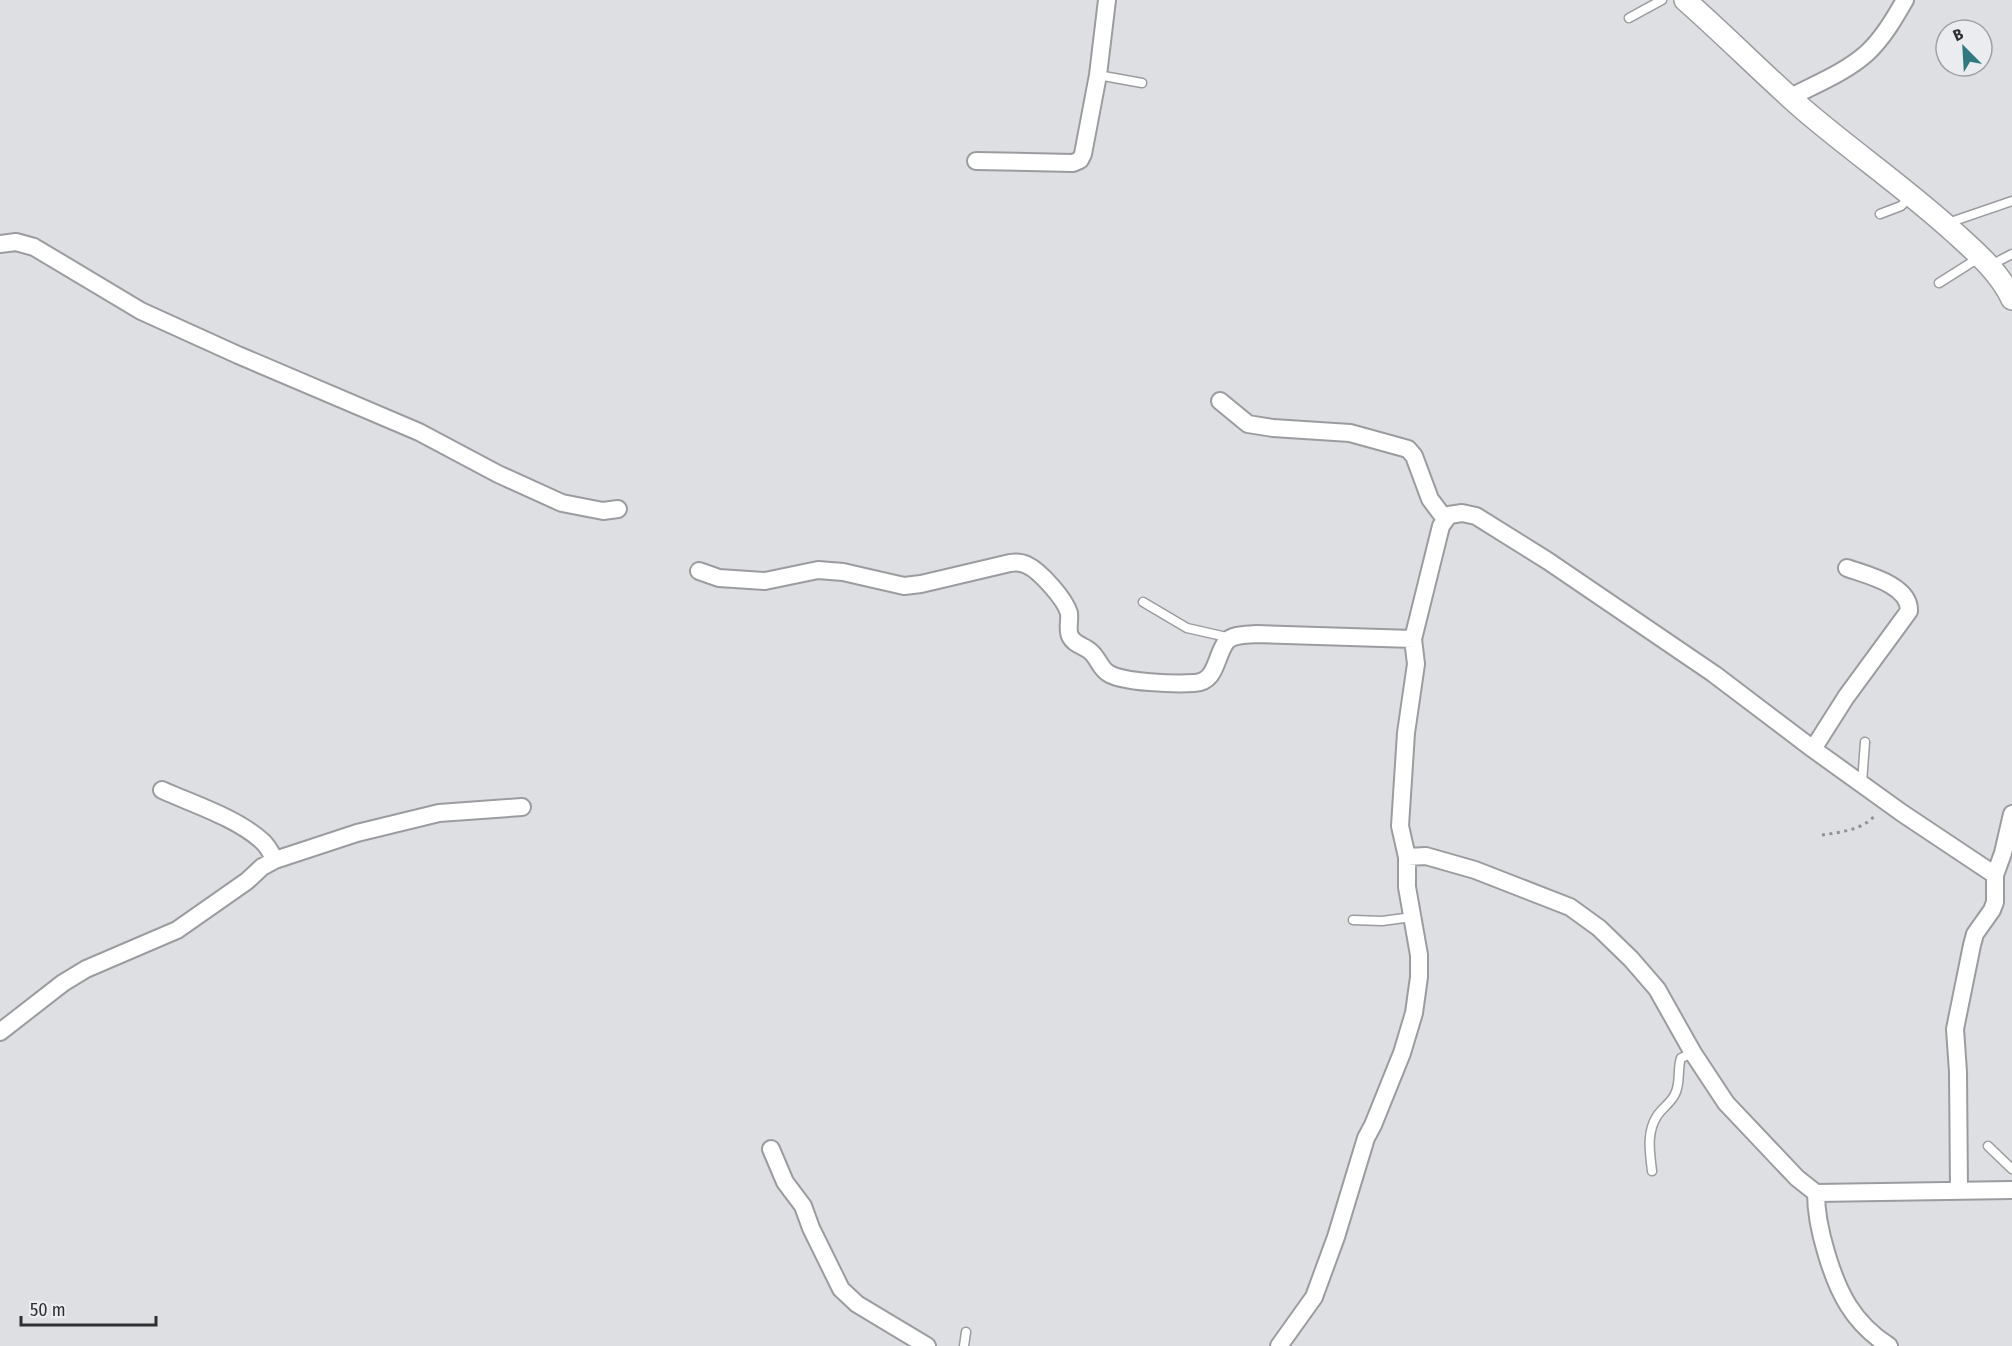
<svg xmlns="http://www.w3.org/2000/svg" width="2012" height="1346" viewBox="0 0 2012 1346" font-family="'Fira Sans Condensed',sans-serif">
<rect width="100%" height="100%" fill="#dddfe2"/>
<g fill="none" stroke-linecap="round" stroke-linejoin="round">
<defs>
<path id="service" d="M 1629,18 L 1662,0
M 1098,75 L 1142,83
M 1880,214 L 1901,206 L 1912,195
M 1945,224 L 2012,201
M 1989,266 L 2012,254
M 1939,283 L 1980,257
M 1143,602 L 1187,628 L 1231,638
M 1862,783 L 1865,742
M 1353,920 L 1382,921 L 1412,917
M 1988,1146 L 2012,1169
M 1652,1171 C 1650,1153 1646,1133 1657,1116 C 1662,1108 1671,1103 1675,1094 C 1681,1083 1677,1069 1681,1058 L 1693,1053
M 964,1346 L 966,1332"/>
<path id="minor" d="M 1791,97 C 1816,84 1846,72 1867,53 C 1883,38 1894,19 1905,0
M 976,161 L 1073,163 L 1080,160 L 1083,154 L 1098,75 L 1107,0
M 0,244 L 16,242 L 34,247 L 141,311 L 238,355 L 419,432 L 498,474 L 562,503 L 603,511 L 618,509
M 1220,401 L 1248,424 L 1273,428 L 1350,433 L 1408,449 L 1414,456 L 1430,499 L 1445,519
M 699,571 L 719,578 L 765,581 L 818,570 L 843,572 L 904,586 L 921,584 L 1010,563 C 1016,562 1021,562 1027,565 C 1040,571 1065,599 1069,613 C 1070,621 1067,629 1070,636 C 1074,645 1085,646 1091,652 C 1098,658 1100,668 1108,673 C 1122,683 1177,684 1194,683 C 1217,682 1215,657 1226,642 C 1232,634 1246,635 1256,634 L 1413,639
M 1813,749 L 1846,697 L 1909,611 C 1910,585 1867,575 1847,568
M 162,790 C 193,804 237,818 262,841 C 268,846 271,853 275,860
M 1407,857 L 1426,856 L 1475,870 L 1570,907 L 1599,928 L 1631,959 L 1657,989 L 1693,1053 L 1726,1103 L 1797,1178 L 1816,1193 L 2012,1190
M 0,1032 L 63,983 L 86,969 L 177,930 L 247,881 L 262,867 L 275,860 L 357,833 L 439,813 L 522,807
M 771,1149 L 785,1182 L 803,1206 L 811,1228 L 841,1289 L 857,1304 L 927,1346
M 1959,1190 L 1958,1072 L 1955,1029 L 1972,945 L 1975,934 L 1992,910 L 1995,902 L 1995,875 L 2003,853 L 2012,814
M 1816,1193 C 1816,1215 1820,1232 1826,1252 C 1838,1293 1853,1323 1889,1346
M 1279,1346 L 1314,1297 L 1336,1237 L 1366,1138 L 1373,1125 L 1402,1053 L 1414,1013 L 1419,977 L 1419,955 L 1407,887 L 1407,857 L 1400,826 L 1406,733 L 1416,664 L 1413,639 L 1441,526 L 1449,515 L 1462,513 L 1476,516 L 1548,561 L 1714,674 L 1813,749 L 1902,813 L 1995,875"/>
<path id="tertiary" d="M 1685,0 C 1725,35 1763,74 1803,109 C 1853,152 1907,189 1956,234 C 1977,253 2000,273 2012,299"/>
</defs>
<use href="#service" stroke="#9b9c9f" stroke-width="11"/>
<use href="#minor" stroke="#9b9c9f" stroke-width="20"/>
<use href="#tertiary" stroke="#9b9c9f" stroke-width="24"/>
<path stroke="#919294" stroke-width="3" stroke-dasharray="3 4.5" stroke-linecap="butt" d="M 1822,835 C 1841,832 1864,830 1876,814"/>
<use href="#service" stroke="#fff" stroke-width="8"/>
<use href="#minor" stroke="#fff" stroke-width="16"/>
<use href="#tertiary" stroke="#fff" stroke-width="21"/>
</g>
<g transform="translate(1964 48) rotate(336)"><circle r="28" fill="#eaecef" stroke="#9fa1a3" stroke-width="1.5"/>
<path d="M0-4.5L10 22L0 15L-10 22Z" fill="#307980"/>
<text y="-9" font-size="16" font-weight="bold" text-anchor="middle" fill="#2f3031">B</text>
</g>
<path d="M21 1316v9h135v-9" fill="none" stroke="#2f3031" stroke-width="3"/>
<text x="30" y="1316" font-size="18" fill="#2f3031" stroke="#eaecef" stroke-width="4.5" paint-order="stroke">50 m</text>
</svg>
